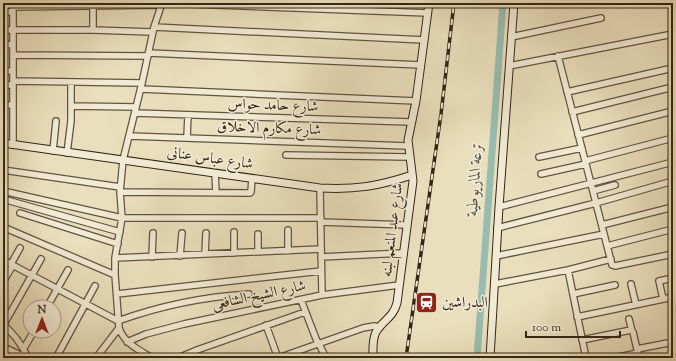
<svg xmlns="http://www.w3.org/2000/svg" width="676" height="361" viewBox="0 0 676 361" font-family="'Sorts Mill Goudy',Amiri,serif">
<rect width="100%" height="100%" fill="#eadfbd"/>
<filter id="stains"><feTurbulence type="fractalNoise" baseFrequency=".005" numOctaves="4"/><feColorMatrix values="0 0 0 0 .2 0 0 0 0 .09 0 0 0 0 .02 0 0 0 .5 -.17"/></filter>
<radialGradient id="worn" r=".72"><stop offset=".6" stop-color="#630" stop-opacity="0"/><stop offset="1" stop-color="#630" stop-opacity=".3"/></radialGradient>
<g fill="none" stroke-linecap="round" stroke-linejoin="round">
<path stroke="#98bdb0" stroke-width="7" d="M 477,358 L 503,3"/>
<defs>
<path id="street" d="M 162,3 L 428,13
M 13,7 L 161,5
M 3,12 L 13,12
M 154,27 L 424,40
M 3,30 L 93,30 L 153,32
M 93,30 L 93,7
M 511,37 L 601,18
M 3,44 L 13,45
M 149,53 L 421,65
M 13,55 L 148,56
M 558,56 L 612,265 L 615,266 L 673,254
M 509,66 L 673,34
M 3,71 L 13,71
M 13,81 L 142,83
M 3,85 L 13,85
M 141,89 L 416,101
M 567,92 L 673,68
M 3,105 L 13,105
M 72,106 L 136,107
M 572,112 L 673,87
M 135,113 L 411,122
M 578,135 L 673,111
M 129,136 L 408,146
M 187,138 L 188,115
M 13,145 L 13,3
M 53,151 L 56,121
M 67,153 L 71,121 L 71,82
M 286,155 L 409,157
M 539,157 L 582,148
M 585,161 L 673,138
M 3,170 L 120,187
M 215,173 L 216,192
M 541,174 L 586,164
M 320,188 L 322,295
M 3,191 L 122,218 L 321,218
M 593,191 L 615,185
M 120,192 L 250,193 L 251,192 L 252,178
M 3,199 L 120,232
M 499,207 L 673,162
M 20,213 L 118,244
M 321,222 L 407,225
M 602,225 L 673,207
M 3,227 L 115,275
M 497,228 L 596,203 L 673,181
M 607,246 L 673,229
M 288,251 L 288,230
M 258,252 L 258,234
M 234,253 L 234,232
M 205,254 L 206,233
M 180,256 L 182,233
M 496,256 L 604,234
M 152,257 L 153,233
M 321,257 L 403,253
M 115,258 L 321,249
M 3,260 L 118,321 C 162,305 202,297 249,294
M 11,264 L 20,248
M 568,270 L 586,358
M 3,282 L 13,265
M 495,284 L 568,270 L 611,259
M 631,284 L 636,305
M 117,294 L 321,271
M 573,294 L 615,285
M 663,299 L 659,281 L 673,278
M 301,300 L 318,344
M 47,307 L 68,270
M 577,317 L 673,297
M 629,319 L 632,331
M 3,324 C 14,335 22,344 28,358
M 4,324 L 41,259
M 266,325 L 278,358
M 582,340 L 631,330 L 633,332 L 639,358
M 127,342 L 146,334 L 184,324 L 322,295 L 399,285
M 319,344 L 326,358
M 3,347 L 27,358
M 24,348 L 34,331
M 637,349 L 673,342
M 56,358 L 95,286
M 96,358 L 119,328
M 152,358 C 139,350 124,343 119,328 L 115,275 L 115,258 L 122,218 L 120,192 L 123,160 L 142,83 L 154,27 L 162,3
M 178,358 L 197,350 L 305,312
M 278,358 L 363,328 L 374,326 L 380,327
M 364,358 L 373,355
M 613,358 L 638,353"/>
<path id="secondary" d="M 3,143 L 320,188 C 355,190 379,186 412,175
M 373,358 C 373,349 372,340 376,332 C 383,320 393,318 397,303 L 413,181 L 408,140 L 416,101 L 429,3
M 490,358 L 499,207 L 514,3"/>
</defs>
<use href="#street" stroke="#62543e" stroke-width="8"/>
<use href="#secondary" stroke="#342613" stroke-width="9"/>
<use href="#street" stroke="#f1ead4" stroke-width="5.5"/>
<use href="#secondary" stroke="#f1ead4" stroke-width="7"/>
<defs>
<path id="rail" d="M 406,358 L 441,114 L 454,3"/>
</defs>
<use href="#rail" stroke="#342613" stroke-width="3.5"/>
<use href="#rail" stroke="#f1ead4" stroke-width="2" stroke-dasharray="6" stroke-linecap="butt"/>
</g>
<defs>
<symbol id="station-square" viewBox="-11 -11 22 22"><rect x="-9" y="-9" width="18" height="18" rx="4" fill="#8f2418" stroke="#f1ead4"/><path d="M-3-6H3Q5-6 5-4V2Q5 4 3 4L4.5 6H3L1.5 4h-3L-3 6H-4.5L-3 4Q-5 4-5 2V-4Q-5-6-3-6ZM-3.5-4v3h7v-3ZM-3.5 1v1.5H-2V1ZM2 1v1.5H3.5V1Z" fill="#fff"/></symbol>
</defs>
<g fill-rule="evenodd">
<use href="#station-square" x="414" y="290" width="25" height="25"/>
</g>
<g text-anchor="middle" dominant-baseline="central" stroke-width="3" stroke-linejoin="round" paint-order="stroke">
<g font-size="15" fill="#342613" stroke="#f1ead4">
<text transform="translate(273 106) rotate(2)">شارع حامد حواس</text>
<text transform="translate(269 129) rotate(2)">شارع مكارم الاخلاق</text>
<text transform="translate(210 159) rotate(8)">شارع عباس عنانى</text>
<text transform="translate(393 230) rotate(-83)">شارع عبد المنعم لبنه</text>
<text transform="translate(259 296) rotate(-12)">شارع الشيخ الشافعى</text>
</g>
<g font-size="15" fill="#342613" stroke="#f1ead4" text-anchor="start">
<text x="442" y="303">البدراشين</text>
</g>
<g font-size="16" font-style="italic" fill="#525342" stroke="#f1ead4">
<text transform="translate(476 179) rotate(-86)">ترعة الماريوطية</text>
</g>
</g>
<rect width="676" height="361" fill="none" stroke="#eadfbd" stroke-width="16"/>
<rect x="4" y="4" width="668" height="353" fill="none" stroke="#342613" stroke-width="2"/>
<rect x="8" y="8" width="660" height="345" fill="none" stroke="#342613"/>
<g transform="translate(42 319)"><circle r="19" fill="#f1ead4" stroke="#a59c87"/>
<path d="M0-3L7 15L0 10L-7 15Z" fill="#8f2418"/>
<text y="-6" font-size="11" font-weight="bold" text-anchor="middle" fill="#342613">N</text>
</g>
<path d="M526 331v6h94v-6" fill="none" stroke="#342613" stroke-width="2"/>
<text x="532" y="331" font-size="12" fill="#342613" stroke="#f1ead4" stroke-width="3" paint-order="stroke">100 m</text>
<rect width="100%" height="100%" filter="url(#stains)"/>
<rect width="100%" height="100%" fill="url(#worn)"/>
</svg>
